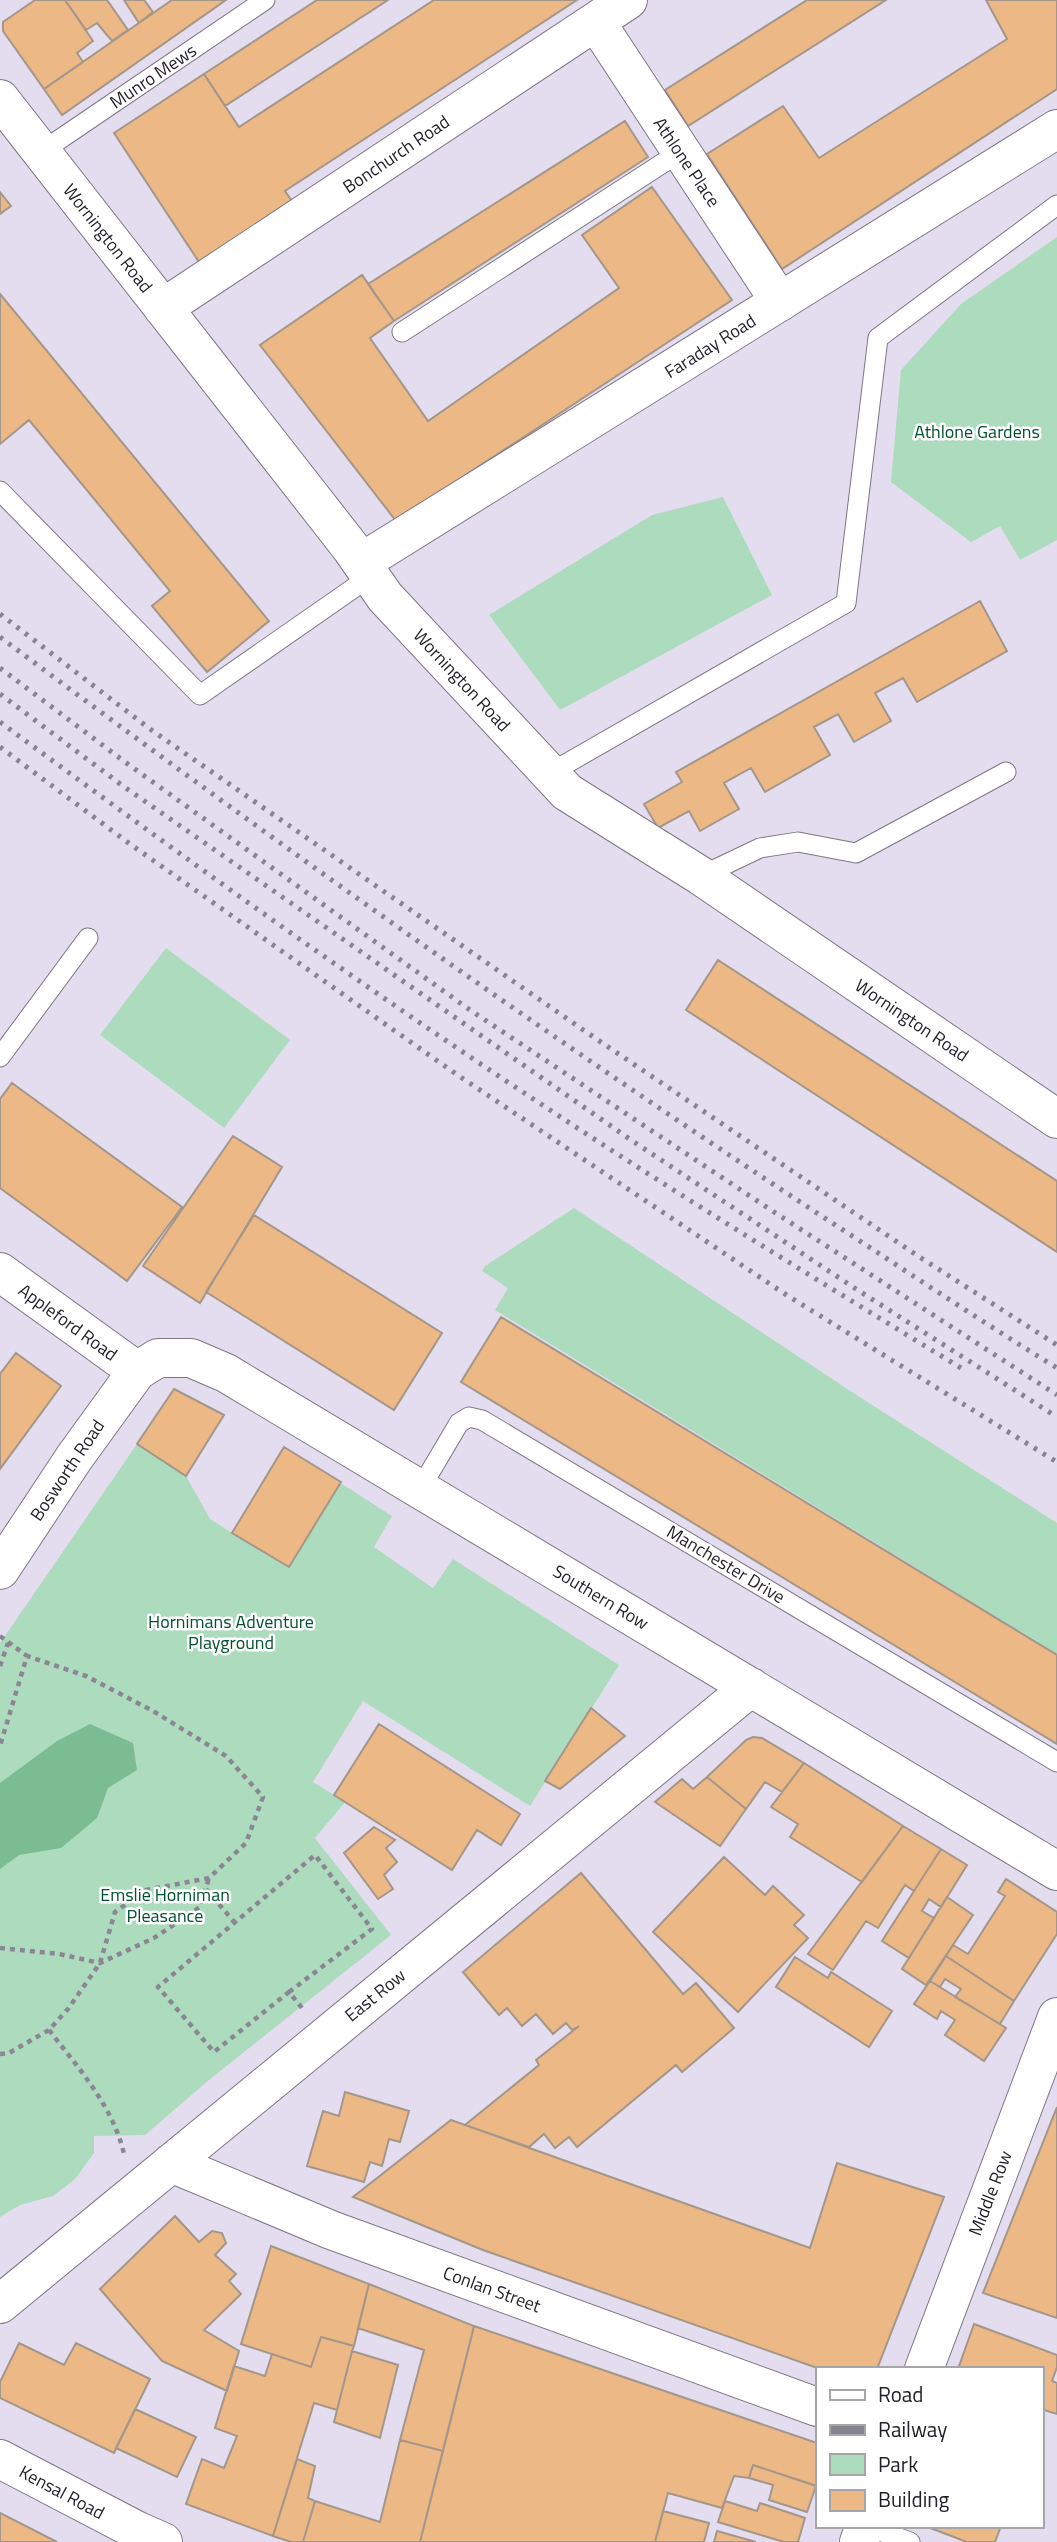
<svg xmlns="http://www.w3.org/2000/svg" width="1057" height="2542" viewBox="0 0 1057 2542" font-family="'Titillium Web',sans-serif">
<rect width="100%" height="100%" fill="#e4ddef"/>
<path fill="#addbbd" d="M 1057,237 L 1057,540 L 1020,560 L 1000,526 L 971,542 L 891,482 L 901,370 L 961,304 Z
M 723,497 L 772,595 L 560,710 L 489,615 L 652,515 Z
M 166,948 L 290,1040 L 224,1128 L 100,1035 Z
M 574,1208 L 858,1396 L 1057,1523 L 1057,1654 L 495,1310 L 508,1288 L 482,1271 L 485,1266 Z
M 137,1444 L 186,1476 L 210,1519 L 232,1533 L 284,1447 L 392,1516 L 374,1547 L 433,1588 L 453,1559 L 619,1665 L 530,1806 L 363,1701 L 313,1782 L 345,1802 L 315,1838 L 391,1935 L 209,2080 L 145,2135 L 94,2136 L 94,2153 L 75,2179 L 53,2196 L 20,2205 L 0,2217 L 0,1643 Z"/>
<path fill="#7bbc93" d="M 90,1724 L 133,1743 L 137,1770 L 108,1788 L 97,1818 L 61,1848 L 19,1855 L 0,1869 L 0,1783 L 57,1741 Z"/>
<path fill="#ecb886" stroke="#a49689" stroke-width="2" d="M 35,0 L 65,0 L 93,41 L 77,53 L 83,62 L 44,89 L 3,31 L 3,22 Z
M 65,0 L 107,0 L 128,30 L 112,41 L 97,23 L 86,30 Z
M 124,0 L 144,0 L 153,12 L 139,23 Z
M 172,0 L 226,0 L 62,115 L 44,89 Z
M 317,0 L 388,0 L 225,106 L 204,74 Z
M 434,0 L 577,0 L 285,191 L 294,204 L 201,265 L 114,133 L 204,74 L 239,127 Z
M 807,0 L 886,0 L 688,126 L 665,90 Z
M 986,0 L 1057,0 L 1057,89 L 782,269 L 707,154 L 783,106 L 819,158 L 1007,39 Z
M 625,121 L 648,157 L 394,321 L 368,284 Z
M 652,187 L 732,300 L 396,521 L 260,345 L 362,275 L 394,321 L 370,338 L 428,421 L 619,288 L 582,235 Z
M 0,192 L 11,206 L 0,214 Z
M 0,294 L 269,621 L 207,672 L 152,606 L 170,591 L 29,420 L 0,444 Z
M 980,601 L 1007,651 L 917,702 L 903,678 L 875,693 L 891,721 L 854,742 L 838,714 L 814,727 L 830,755 L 765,792 L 751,768 L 724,783 L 739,809 L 700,831 L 689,811 L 658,828 L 644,804 L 682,782 L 676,772 Z
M 718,960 L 1057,1181 L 1057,1252 L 686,1010 Z
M 12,1083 L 182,1207 L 127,1281 L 0,1188 L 0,1099 Z
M 233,1136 L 282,1167 L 200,1303 L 143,1266 Z
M 254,1215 L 442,1333 L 394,1410 L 206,1292 Z
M 501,1317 L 1057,1655 L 1057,1744 L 461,1382 Z
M 16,1353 L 61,1386 L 0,1469 L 0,1374 Z
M 174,1389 L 224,1415 L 186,1476 L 137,1444 Z
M 284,1447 L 341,1482 L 289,1567 L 232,1533 Z
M 591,1708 L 625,1736 L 560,1789 L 545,1781 Z
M 379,1724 L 520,1814 L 501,1845 L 477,1830 L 452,1870 L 334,1795 Z
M 753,1737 L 762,1738 L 804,1763 L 782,1792 L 765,1782 L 746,1809 L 707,1777 L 746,1740 Z
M 804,1763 L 903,1826 L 862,1882 L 790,1837 L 798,1824 L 771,1807 Z
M 707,1777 L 746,1809 L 720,1846 L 655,1802 L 682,1779 L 693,1789 Z
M 903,1826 L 941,1849 L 914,1891 L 905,1885 L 878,1928 L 866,1921 L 833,1970 L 808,1954 Z
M 374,1827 L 395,1840 L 386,1848 L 397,1862 L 384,1875 L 393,1889 L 378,1899 L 344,1853 Z
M 941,1849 L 967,1865 L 941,1907 L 929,1899 L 922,1911 L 934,1918 L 909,1958 L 882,1941 Z
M 724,1857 L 765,1895 L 773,1886 L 804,1915 L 794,1925 L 808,1938 L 738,2012 L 653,1932 Z
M 581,1873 L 683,1994 L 696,1983 L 734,2028 L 682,2072 L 676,2065 L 577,2147 L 569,2137 L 555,2148 L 544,2134 L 529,2147 L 465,2125 L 539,2065 L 536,2060 L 579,2026 L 572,2030 L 566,2023 L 553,2034 L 536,2014 L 522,2026 L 507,2008 L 499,2015 L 463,1972 Z
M 1006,1879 L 1057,1912 L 1057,1934 L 1014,2001 L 946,1956 L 953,1945 L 968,1954 L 1005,1896 L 998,1892 Z
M 947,1897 L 973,1915 L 926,1985 L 902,1969 Z
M 946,1956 L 1014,2001 L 1000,2024 L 955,1997 L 961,1989 L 945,1979 L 940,1987 L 930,1981 Z
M 795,1957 L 828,1978 L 831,1972 L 892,2011 L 869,2047 L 776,1987 Z
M 930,1981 L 1006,2028 L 984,2061 L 945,2035 L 955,2020 L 941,2011 L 937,2019 L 914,2004 Z
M 345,2092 L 409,2111 L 400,2142 L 389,2139 L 382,2166 L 370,2162 L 364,2182 L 307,2166 L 323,2111 L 339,2116 Z
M 1057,2107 L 1057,2318 L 983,2293 Z
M 451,2120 L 810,2248 L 837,2163 L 944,2197 L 877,2369 L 820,2369 L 483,2250 L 353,2197 Z
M 175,2216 L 199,2242 L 212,2231 L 222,2233 L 226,2243 L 215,2255 L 236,2274 L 229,2281 L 241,2294 L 204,2330 L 239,2351 L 227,2391 L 162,2361 L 100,2289 Z
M 271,2246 L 369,2284 L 354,2346 L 321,2337 L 311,2367 L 241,2344 Z
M 369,2284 L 474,2326 L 443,2451 L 400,2440 L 424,2350 L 358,2328 Z
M 974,2324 L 1057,2355 L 1057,2367 L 1052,2381 L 1057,2383 L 1057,2414 L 1044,2410 L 1041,2418 L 1041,2369 L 958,2369 Z
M 474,2326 L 817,2443 L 817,2486 L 753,2465 L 749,2478 L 734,2476 L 722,2508 L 668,2493 L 655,2542 L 420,2542 Z
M 321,2337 L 354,2346 L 352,2351 L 337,2410 L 314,2403 L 273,2536 L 186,2504 L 202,2459 L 224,2468 L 237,2436 L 215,2428 L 234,2366 L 265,2376 L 272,2354 L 311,2367 Z
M 19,2343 L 64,2365 L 76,2343 L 150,2379 L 114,2453 L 0,2398 L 0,2382 Z
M 352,2351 L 398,2365 L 380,2438 L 334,2422 Z
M 135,2409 L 196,2437 L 177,2477 L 116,2448 Z
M 400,2440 L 443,2451 L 420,2542 L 303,2542 L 315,2501 L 380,2522 Z
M 297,2459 L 315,2466 L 308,2498 L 315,2501 L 303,2542 L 291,2542 L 273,2536 Z
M 753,2465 L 816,2486 L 807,2512 L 769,2500 L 773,2485 L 749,2478 Z
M 725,2501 L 757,2511 L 760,2503 L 805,2518 L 798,2542 L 784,2542 L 718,2522 Z
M 663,2511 L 709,2523 L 704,2542 L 655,2542 Z
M 0,2513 L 57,2542 L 0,2542 Z
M 925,2526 L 1001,2526 L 995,2542 L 967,2542 Z
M 717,2531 L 756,2542 L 714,2542 Z"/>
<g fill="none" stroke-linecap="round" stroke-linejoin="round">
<defs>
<path id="lane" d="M 41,152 L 265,0
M 402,332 L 680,152
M 0,491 L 200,695 L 371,576
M 550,773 L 846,603 L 878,338 L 1057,205
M 701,876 L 760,848 L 798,842 L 856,853 L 1006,772
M 0,1057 L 88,938
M 420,1489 L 459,1423 L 469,1417 L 482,1420 L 1057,1762
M 866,2526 L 910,2542"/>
<path id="street" d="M 596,22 L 780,302
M 0,99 L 351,548 L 385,597 L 567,792 L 701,876 L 1057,1119
M 163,308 L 628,0
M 362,562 L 1057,129
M 0,1272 L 137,1371
M 0,1570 L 74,1458 L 137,1371 L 158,1358 L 191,1358 L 226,1373 L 1057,1871
M 171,2163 L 331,2230 L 817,2407
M 0,2304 L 751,1687
M 924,2369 L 1057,2017
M 0,2459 L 138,2531 L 163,2542
M 859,2542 L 865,2526"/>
</defs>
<use href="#lane" stroke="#7d7686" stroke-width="21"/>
<use href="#street" stroke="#7d7686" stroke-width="40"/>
<path stroke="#8b8693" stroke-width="4.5" stroke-dasharray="5 5" stroke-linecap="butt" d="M 0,1636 L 27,1656 L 0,1746
M 0,1666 L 8,1643
M 206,1889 L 235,1923
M 0,1948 L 59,1954 L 100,1963 L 154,1938 L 200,1907 L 209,1878
M 289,1992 L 372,1929 L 315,1855 L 158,1987 L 214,2052 L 289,1992 L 302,2008
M 49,2030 C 79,2069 113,2106 124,2154
M 0,2054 L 9,2053 L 49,2030 L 68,2009 L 100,1963 L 115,1912 L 146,1890 L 209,1878 L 246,1843 L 263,1797 L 226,1756 L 153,1711 L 86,1676 L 27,1656"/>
<use href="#lane" stroke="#fff" stroke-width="19"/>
<use href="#street" stroke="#fff" stroke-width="38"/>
<path stroke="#87838f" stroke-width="5" stroke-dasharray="3.5 7" stroke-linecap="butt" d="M 0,614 L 150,729 L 595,1038 L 918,1256 L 1057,1345
M 0,637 C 274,842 553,1041 840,1228 C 912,1275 984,1323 1057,1368
M 0,668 L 125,762 L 470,1010 L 774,1212 L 1057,1395
M 0,694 L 123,786 L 631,1140 L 856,1289 L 1057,1417
M 0,722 C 179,854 361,986 547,1108 C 683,1198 822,1283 961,1368
M 0,747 L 130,844 L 456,1074 L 788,1296 L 1057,1462"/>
</g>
<g text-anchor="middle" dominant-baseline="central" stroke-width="5" stroke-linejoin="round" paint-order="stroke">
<g font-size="18" fill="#211f25" stroke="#fff">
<text transform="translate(153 76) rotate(-34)">Munro Mews</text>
<text transform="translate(396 154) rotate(-34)">Bonchurch Road</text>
<text transform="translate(687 162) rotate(56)">Athlone Place</text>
<text transform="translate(108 238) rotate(52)">Wornington Road</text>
<text transform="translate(710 346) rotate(-32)">Faraday Road</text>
<text transform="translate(462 680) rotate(47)">Wornington Road</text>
<text transform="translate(912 1020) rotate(34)">Wornington Road</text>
<text transform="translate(68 1322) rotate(36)">Appleford Road</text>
<text transform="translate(67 1470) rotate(-56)">Bosworth Road</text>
<text transform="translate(726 1564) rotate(31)">Manchester Drive</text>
<text transform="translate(601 1597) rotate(31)">Southern Row</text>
<text transform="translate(375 1995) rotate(-39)">East Row</text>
<text transform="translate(990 2193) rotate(-69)">Middle Row</text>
<text transform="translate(492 2289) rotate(20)">Conlan Street</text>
<text transform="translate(62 2492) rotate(28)">Kensal Road</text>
</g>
<g font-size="18" fill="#00522d" stroke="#fff">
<text x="977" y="431">Athlone Gardens</text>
<text x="231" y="1621">Hornimans Adventure<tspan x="231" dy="21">Playground</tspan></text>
<text x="165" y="1894">Emslie Horniman<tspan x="165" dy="21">Pleasance</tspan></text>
</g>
</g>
<rect x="816" y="2367" width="228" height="161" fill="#ffffff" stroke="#a6a5a8" stroke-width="2"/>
<rect x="830" y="2390" width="35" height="10" fill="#ffffff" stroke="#a6a5a8" stroke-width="2"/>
<text x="878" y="2402" font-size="21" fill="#211f25">Road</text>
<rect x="830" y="2425" width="35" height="10" fill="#87838f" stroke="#a6a5a8" stroke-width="2"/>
<text x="878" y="2437" font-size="21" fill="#211f25">Railway</text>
<rect x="830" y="2454" width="35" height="21" fill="#addbbd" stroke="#a6a5a8" stroke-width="2"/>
<text x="878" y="2472" font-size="21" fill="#211f25">Park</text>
<rect x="830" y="2490" width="35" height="21" fill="#ecb886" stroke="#a6a5a8" stroke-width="2"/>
<text x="878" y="2507" font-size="21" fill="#211f25">Building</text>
</svg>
